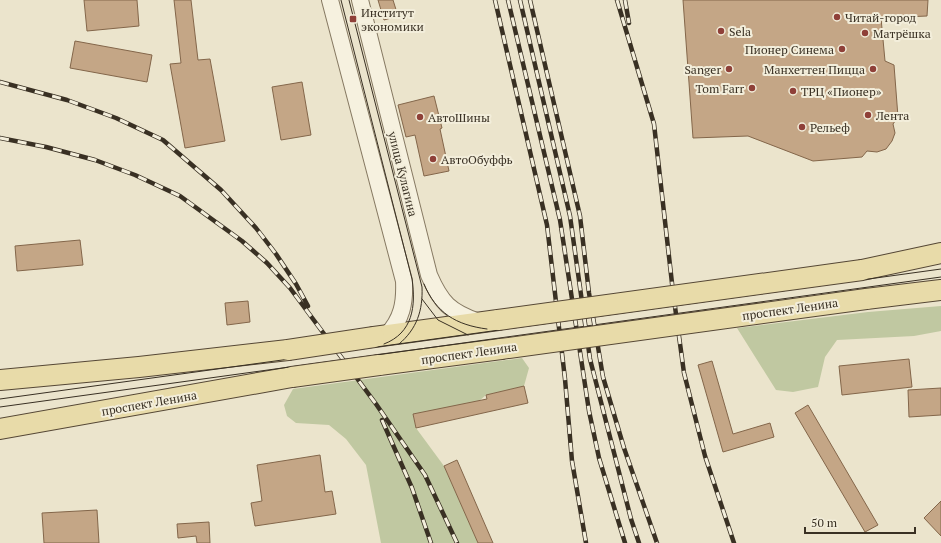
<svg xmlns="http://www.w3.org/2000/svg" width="941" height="543" viewBox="0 0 941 543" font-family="'PT Serif',serif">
<rect width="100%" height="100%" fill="#ebe4cc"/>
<path fill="#c0c8a1" d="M 941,306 L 941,331 L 914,336 L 837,340 L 825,357 L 818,387 L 793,392 L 776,390 L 737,328 L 868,312 Z
M 522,358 L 529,368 L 524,386 L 486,395 L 479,401 L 413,415 L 416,428 L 444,466 L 478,543 L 381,543 L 366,465 L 346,439 L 329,425 L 296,423 L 287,416 L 284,405 L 293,389 Z"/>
<path fill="#c4a686" stroke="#83664a" d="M 84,0 L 137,0 L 139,26 L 87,31 Z
M 174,0 L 191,0 L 198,60 L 210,59 L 225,141 L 185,148 L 170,64 L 181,63 Z
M 378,0 L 393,0 L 398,16 L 384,20 Z
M 683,0 L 928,0 L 927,16 L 881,18 L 885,61 L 894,65 L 898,117 L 893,124 L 895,133 L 892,141 L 886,149 L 877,152 L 867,151 L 862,157 L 813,161 L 748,136 L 693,138 Z
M 75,41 L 152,55 L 147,82 L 70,68 Z
M 302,82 L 311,135 L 281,140 L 272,87 Z
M 434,96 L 442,128 L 440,129 L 449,171 L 424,176 L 415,135 L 406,137 L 398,105 Z
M 80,240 L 83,265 L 17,271 L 15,246 Z
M 248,301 L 250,322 L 227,325 L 225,303 Z
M 909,359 L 912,387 L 842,395 L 839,366 Z
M 712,361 L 733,434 L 770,423 L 774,437 L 723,452 L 698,365 Z
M 524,386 L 528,403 L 416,428 L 413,414 L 487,399 L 486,395 Z
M 941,388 L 941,415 L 909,417 L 908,390 Z
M 808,405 L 878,525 L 865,532 L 795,413 Z
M 320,455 L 325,492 L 332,491 L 336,514 L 255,526 L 251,503 L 262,501 L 257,465 Z
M 457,460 L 493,543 L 478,543 L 444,466 Z
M 941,501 L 941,536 L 924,518 Z
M 97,510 L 99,543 L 44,543 L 42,513 Z
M 209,522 L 210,543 L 197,543 L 196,536 L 178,538 L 177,524 Z"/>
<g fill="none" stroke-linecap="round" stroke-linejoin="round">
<defs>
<path id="minor" d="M 330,0 L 404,281 C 405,303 402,319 387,335
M 360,0 L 429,275 C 441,303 450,312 479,322"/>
<path id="major" d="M 862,270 L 941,253
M 866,299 L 941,290
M 374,337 L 498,320
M 379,365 L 501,349
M 0,380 L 139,367 L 288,350
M 0,429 L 292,377"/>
</defs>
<use href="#minor" stroke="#867962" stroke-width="18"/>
<use href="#major" stroke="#554735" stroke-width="22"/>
<use href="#minor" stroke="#f6f1df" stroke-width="16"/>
<use href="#major" stroke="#e8dba9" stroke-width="20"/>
<path stroke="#393023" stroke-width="1" d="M 341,0 L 412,279 C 416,306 413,333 384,344
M 349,0 L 422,287 C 423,310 417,329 399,344
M 424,284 C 436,313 456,325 487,329
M 422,299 L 438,320 L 468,335
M 0,399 L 941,269
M 0,407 L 941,277"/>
<defs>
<path id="rail" d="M 495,0 L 547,225 L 565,379 L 572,461 L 586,543
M 508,0 L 560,220 L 589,411 L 599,458 L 625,543
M 520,0 L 570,216 L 590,359 L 631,519 L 639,543
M 530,0 L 580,216 L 589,293 L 603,377 L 624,448 L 657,543
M 617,0 L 654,124 L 673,292 L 684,373 L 705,456 L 734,543
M 625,0 L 629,23
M 0,82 L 67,100 L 116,118 L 163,140 L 221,190 L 256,228 L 276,254 L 296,284 L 308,306
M 0,138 L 46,147 L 95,160 L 135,175 L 180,196 L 242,241 L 267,263 L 290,288 L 376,404 L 425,475 L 457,543
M 382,420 L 412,488 L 431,543"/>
</defs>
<use href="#rail" stroke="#393023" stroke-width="4.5"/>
<use href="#rail" stroke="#f3eedb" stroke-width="3" stroke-dasharray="9" stroke-linecap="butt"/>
<defs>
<path id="major-bridge" d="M 498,320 L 862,270
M 501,349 L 866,299
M 288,350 L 374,337
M 292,377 L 379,365"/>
</defs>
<use href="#major-bridge" stroke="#554735" stroke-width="22" stroke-linecap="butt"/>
<use href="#major-bridge" stroke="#e8dba9" stroke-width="20"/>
</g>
<g fill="#8f4038" stroke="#f3eedb" stroke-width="1.5">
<circle cx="837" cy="17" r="4"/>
<rect x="349" y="15" width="8" height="8" rx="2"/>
<circle cx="721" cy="31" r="4"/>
<circle cx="865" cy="33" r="4"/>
<circle cx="842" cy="49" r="4"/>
<circle cx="729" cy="69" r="4"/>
<circle cx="873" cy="69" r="4"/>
<circle cx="752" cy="88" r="4"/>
<circle cx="793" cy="91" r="4"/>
<circle cx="868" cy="115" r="4"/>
<circle cx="420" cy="117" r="4"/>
<circle cx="802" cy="127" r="4"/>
<circle cx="433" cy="159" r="4"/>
</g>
<g text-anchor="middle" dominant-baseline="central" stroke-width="4" stroke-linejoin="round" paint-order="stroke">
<g font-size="12" fill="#393023" stroke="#f3eedb" text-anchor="start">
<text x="361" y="12">Институт<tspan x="361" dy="14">экономики</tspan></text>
<text x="845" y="17">Читай-город</text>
<text x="729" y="31">Sela</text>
<text x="873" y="33">Матрёшка</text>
<text x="834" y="49" text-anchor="end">Пионер Синема</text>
<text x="721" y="69" text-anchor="end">Sanger</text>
<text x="865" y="69" text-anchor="end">Манхеттен Пицца</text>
<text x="744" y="88" text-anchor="end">Tom Farr</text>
<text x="801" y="91">ТРЦ «Пионер»</text>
<text x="876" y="115">Лента</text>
<text x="428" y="117">АвтоШины</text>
<text x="810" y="127">Рельеф</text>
<text x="441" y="159">АвтоОбуффь</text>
</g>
<g font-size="12" fill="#393023" stroke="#f3eedb">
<text transform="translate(403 174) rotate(76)">улица Кулагина</text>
<text transform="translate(790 309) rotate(-8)">проспект Ленина</text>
<text transform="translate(469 353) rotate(-8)">проспект Ленина</text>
<text transform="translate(149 403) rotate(-10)">проспект Ленина</text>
</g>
</g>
<path d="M805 527v6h110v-6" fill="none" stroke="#393023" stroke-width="2"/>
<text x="811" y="527" font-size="12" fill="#393023" stroke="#f3eedb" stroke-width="3" paint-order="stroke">50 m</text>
</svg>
